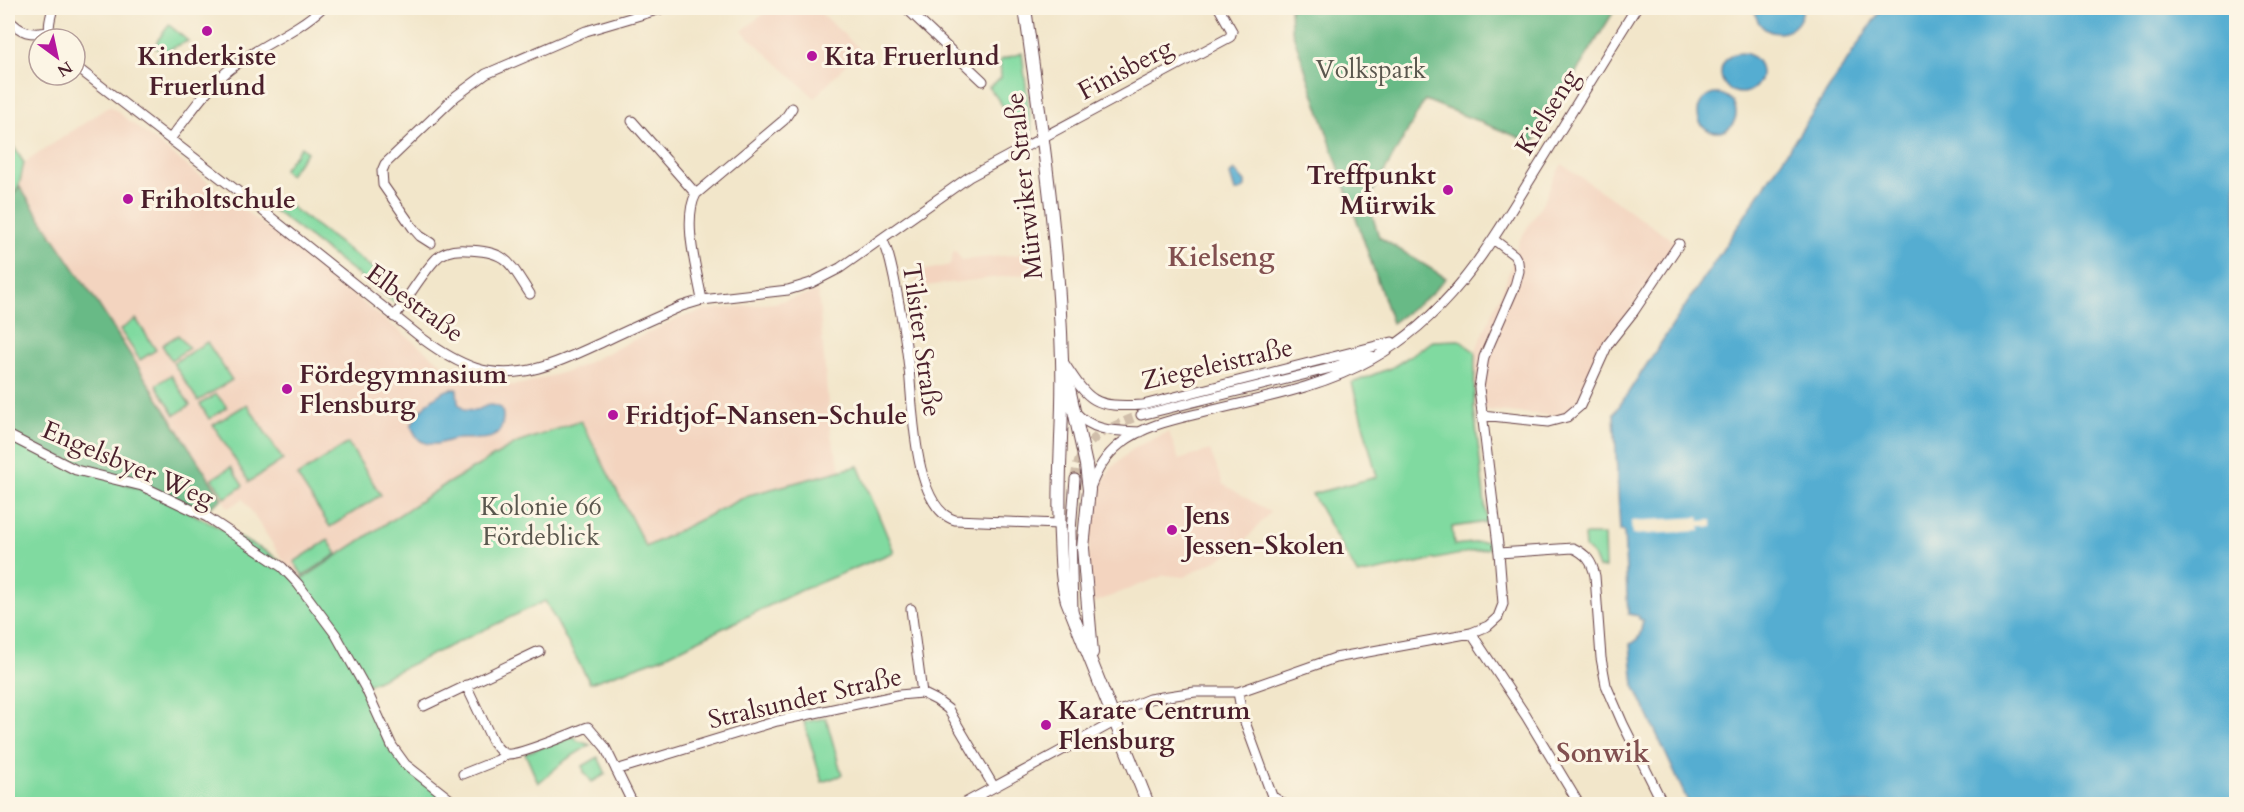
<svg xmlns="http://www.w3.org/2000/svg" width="2244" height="812" viewBox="0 0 2244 812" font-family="Cardo,serif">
<rect width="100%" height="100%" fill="#fcf5e5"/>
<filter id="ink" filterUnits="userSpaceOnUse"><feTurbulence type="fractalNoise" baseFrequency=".0167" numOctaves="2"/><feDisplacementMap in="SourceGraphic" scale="12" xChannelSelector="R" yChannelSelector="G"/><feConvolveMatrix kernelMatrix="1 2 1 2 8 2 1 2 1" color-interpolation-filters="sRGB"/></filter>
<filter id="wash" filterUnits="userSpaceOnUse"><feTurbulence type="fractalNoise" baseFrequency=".008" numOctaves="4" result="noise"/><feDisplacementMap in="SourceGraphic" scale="24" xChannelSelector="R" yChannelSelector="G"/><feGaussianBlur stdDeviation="1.35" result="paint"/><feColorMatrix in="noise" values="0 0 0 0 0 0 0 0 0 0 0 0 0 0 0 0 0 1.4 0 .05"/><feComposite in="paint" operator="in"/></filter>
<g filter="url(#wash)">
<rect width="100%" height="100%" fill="#f2e6ca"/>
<path fill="#f3d4bf" d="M 770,8 L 815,8 L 860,49 L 815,98 L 742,31 Z
M 110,106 L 450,370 L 474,382 L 495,387 L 522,384 L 572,370 L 672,321 L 701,311 L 774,303 L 818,292 L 831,436 L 841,470 L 749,495 L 646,547 L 581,421 L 517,443 L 443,486 L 302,579 L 285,563 L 243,499 L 228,508 L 98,304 L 19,186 L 24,163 Z
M 1562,164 L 1675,242 L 1626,316 L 1606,337 L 1581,394 L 1574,406 L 1566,413 L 1556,416 L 1474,409 L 1475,352 L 1506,282 L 1519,241 L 1544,201 L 1553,179 Z
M 954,250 L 962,260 L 1043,252 L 1044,272 L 916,287 L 917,272 L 950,265 Z
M 1169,432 L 1179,460 L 1210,450 L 1223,484 L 1270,512 L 1238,549 L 1184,577 L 1165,575 L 1093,603 L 1088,558 L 1092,500 L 1111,468 L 1135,447 Z"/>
<path fill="#80daa0" stroke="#657c66" stroke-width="1.5" d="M 169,25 L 188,41 L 163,52 L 156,48 L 157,41 Z
M 1022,53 L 1032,134 L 1026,138 L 989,87 L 1001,78 L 1000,60 Z
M 8,138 L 24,163 L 19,186 L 8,205 Z
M 301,147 L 307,152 L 289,175 L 283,170 Z
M 279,198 L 403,291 L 395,303 L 271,208 Z
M 136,319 L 156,350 L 140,360 L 120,330 Z
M 178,335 L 189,348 L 171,360 L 162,345 Z
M 1459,340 L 1475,352 L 1474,409 L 1487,522 L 1452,527 L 1454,545 L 1490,541 L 1490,548 L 1358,575 L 1312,494 L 1377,477 L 1352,383 L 1393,367 L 1433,341 Z
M 207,342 L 232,380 L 198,401 L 173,363 Z
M 171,375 L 190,405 L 175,415 L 156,385 Z
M 216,394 L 227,407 L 209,419 L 200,404 Z
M 247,404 L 283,460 L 249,482 L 213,425 Z
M 581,421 L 646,547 L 749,495 L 858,466 L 894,552 L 797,592 L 666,656 L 590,683 L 545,601 L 361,688 L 390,750 L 452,804 L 8,804 L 8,433 L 121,477 L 269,553 L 302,579 L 443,486 L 517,443 Z
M 348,443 L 381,495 L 330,527 L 297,476 Z
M 231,467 L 243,486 L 225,498 L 212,479 Z
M 1584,535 L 1604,535 L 1605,568 L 1598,568 L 1593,555 L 1585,548 Z
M 328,540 L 337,554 L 303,576 L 294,562 Z
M 826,718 L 842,775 L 822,782 L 804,722 Z
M 575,736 L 576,740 L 590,745 L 567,759 L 538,783 L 525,753 Z
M 598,757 L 606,774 L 592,782 L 584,772 L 583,766 Z"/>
<path fill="#68ba86" stroke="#596c58" stroke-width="1.5" d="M 1290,8 L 1616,8 L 1533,143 L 1425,100 L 1368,201 L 1379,237 L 1446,278 L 1430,295 L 1392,323 L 1291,28 Z
M 19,186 L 98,304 L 222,499 L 203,512 L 75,466 L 8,433 L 8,205 Z"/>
<path fill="#54add1" stroke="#4f667e" stroke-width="1.5" d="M 1755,8 L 1803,8 L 1803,9 C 1798,42 1755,40 1755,8 Z
M 1882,8 L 2236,8 L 2236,804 L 1689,804 L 1634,685 L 1630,644 C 1641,641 1641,629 1643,620 L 1639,619 L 1639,616 L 1628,614 L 1624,531 L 1620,531 L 1614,414 Z
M1721 73a20 20 0 1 1 40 0a20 20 0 1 1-40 0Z
M1698 113a19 19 0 1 1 38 0a19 19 0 1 1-38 0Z
M 1234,170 L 1245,182 L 1245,187 L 1240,191 L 1235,191 L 1230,175 Z
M 450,389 L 457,389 L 458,403 L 464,410 L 475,411 C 488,406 486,402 501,408 C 504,414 503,419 502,425 C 497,445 473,437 457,439 C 444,440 435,449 421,441 C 416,438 414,431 411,426 C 419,410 433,395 450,389 Z"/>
<path fill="#f2e6ca" d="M 1699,517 L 1700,521 L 1712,520 L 1712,527 L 1700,527 L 1700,531 L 1632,535 L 1631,521 Z"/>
</g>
<g filter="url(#ink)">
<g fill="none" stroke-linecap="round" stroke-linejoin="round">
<path stroke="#d0beaa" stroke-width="9" stroke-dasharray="9 4.5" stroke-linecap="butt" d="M 1075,479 C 1079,439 1106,428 1141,415"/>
<defs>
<path id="minor" d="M 906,8 L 983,81
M 8,19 C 21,33 30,35 49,32
M 52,39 C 47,28 50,19 53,8
M 75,66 L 253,203 L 423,339 C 438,350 457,362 475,368 C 521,383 566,359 607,340 C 632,328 657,317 682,306 L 702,300 L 788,290 L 811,283 L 840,268 L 969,177 L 1230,37 L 1232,31 L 1219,8
M 632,121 L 696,194
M 170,139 C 190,114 208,85 234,66 C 262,44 296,32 322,8
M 882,239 C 889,251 891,265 894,278 C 900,308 906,338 909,369 C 913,405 913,508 955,520 L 1059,524
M 431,243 L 420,236 L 413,228 L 383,185 L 382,171 L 385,164 L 456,96 L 486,74 L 586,31 L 664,8
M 702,300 C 697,271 682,220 696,194 L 784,120 L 792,108
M 394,317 C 408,298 420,276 436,259 C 444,251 454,249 466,250 C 508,251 509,262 530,294
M 1062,360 C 1089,401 1092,408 1143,405 L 1392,342
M 1074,411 C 1093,432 1114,431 1141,432
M 1141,415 L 1331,368 L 1370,354
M 1482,415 L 1548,422 L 1567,417 L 1580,406 L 1608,344 L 1634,311 L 1679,244
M 8,435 L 76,470 L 142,486 L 207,517 L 282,567 L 298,584 L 336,635 L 366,689 L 392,746 L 405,764 L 456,804
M 1090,488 C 1097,470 1105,456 1120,444 C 1144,425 1176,419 1205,412 C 1261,398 1321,388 1372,359 C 1454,313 1493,239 1541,162 C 1573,110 1604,59 1636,8
M 1499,553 L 1573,548 C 1586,554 1592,561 1595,576 L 1601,658 L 1606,685 L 1623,724 L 1663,804
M 911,609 L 922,693
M 1073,612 L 1071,531 L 1075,479
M 1471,633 L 1526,716 L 1579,804
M 466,685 L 493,742 C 497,747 500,753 507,754 C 519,756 574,732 588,727 L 605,747 L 633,804
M 1238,692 L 1241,709
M 424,706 L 539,651
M 1113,714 L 1149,699 L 1195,692 L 1238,692 L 1335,658 L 1471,633 L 1488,626 L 1498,617 L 1503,604 L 1499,553 L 1479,388 L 1484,357 L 1515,286 L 1519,271 L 1518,262 L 1514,255 L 1493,239
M 1242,714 L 1272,796 L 1284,804
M 616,770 L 777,721 L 899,695 L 922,693 L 936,700 L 948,709 L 994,787
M 463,774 L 498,760 L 507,754
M 963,804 L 1116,721"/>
<path id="major" d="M 1025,8 C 1041,125 1059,242 1062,360 C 1064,419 1057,478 1060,537 C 1061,559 1061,580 1067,601 L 1148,804
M 1067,379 L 1086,465 L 1089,490 L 1083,548 L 1092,653"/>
</defs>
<use href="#minor" stroke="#633d43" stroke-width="11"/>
<use href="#major" stroke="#633d43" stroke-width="14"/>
<use href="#minor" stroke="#fff" stroke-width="9"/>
<use href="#major" stroke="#fff" stroke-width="12"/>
</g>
</g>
<g fill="#b5179e" stroke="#fcf5e5" stroke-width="2">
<circle cx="207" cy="31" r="6"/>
<circle cx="812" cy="56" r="6"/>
<circle cx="1448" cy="190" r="6"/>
<circle cx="128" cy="199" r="6"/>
<circle cx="287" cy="389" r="6"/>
<circle cx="613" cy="415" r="6"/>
<circle cx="1172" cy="530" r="6"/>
<circle cx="1046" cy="725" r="6"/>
</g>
<g text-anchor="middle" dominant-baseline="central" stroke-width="6" stroke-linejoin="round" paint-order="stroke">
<g font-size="26" font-weight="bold" fill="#4a1f2b" stroke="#fcf5e5" text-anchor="start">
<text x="207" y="56" text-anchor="middle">Kinderkiste<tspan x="207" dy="30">Fruerlund</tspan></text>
<text x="824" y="56">Kita Fruerlund</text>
<text x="1436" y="175" text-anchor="end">Treffpunkt<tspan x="1436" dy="30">Mürwik</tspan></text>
<text x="140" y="199">Friholtschule</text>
<text x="299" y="374">Fördegymnasium<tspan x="299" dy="30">Flensburg</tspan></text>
<text x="625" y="415">Fridtjof-Nansen-Schule</text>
<text x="1184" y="515">Jens<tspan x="1184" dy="30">Jessen-Skolen</tspan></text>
<text x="1058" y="710">Karate Centrum<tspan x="1058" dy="30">Flensburg</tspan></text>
</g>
<g font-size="26" fill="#4a1f2b" stroke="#fcf5e5">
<text transform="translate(1125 69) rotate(-28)">Finisberg</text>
<text transform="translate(1547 112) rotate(-58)">Kielseng</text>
<text transform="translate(1024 186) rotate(-96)">Mürwiker Straße</text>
<text transform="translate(415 303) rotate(36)">Elbestraße</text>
<text transform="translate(922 340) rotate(82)">Tilsiter Straße</text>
<text transform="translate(1217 364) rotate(-13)">Ziegeleistraße</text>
<text transform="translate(128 464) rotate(23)">Engelsbyer Weg</text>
<text transform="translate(805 698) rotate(-13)">Stralsunder Straße</text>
</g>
<g font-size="26" fill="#5a574e" stroke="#fcf5e5">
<text x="1371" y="69">Volkspark</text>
<text x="541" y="506">Kolonie 66<tspan x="541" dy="30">Fördeblick</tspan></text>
</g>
<g font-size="27" font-weight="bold" fill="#825050" stroke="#fcf5e5">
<text x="1221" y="257">Kielseng</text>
<text x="1603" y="753">Sonwik</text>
</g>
</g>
<rect width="2244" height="812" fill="none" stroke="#fcf5e5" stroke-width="30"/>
<g transform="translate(57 57) rotate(147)"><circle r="28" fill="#fcf5e5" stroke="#b59f9b" stroke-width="1.5"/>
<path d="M0-4.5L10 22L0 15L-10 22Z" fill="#b5179e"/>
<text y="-9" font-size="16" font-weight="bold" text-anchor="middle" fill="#4a1f2b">N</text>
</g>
</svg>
